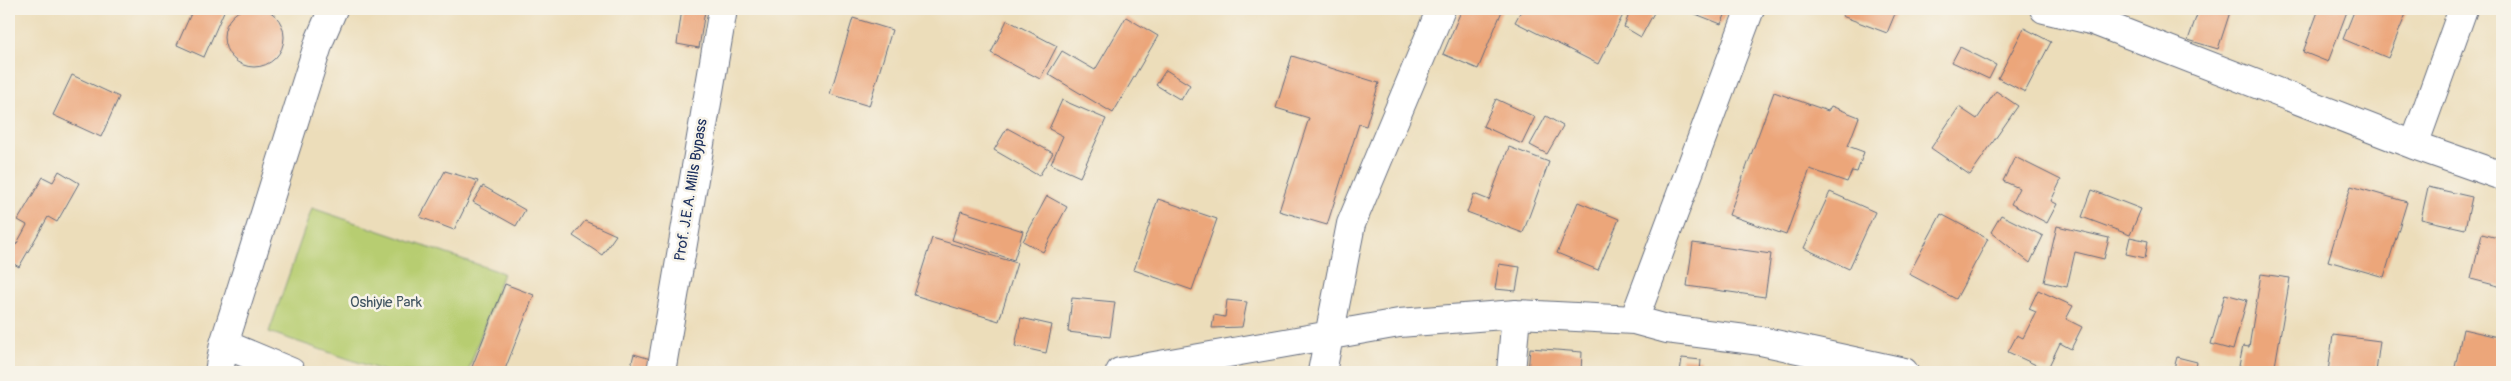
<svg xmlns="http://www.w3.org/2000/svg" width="2511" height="381" viewBox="0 0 2511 381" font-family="Pangolin,sans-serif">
<rect width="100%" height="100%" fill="#f7f3e8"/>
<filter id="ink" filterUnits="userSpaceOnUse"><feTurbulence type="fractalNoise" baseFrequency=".02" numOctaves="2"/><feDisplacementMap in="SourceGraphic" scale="10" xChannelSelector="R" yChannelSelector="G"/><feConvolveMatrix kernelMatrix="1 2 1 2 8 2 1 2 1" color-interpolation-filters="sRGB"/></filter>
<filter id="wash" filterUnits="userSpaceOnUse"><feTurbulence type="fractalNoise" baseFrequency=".0096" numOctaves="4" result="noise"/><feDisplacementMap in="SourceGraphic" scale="20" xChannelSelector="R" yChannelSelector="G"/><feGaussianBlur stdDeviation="1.12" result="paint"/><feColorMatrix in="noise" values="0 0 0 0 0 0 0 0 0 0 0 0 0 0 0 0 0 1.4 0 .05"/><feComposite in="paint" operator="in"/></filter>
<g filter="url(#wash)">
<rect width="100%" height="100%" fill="#ecddba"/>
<path fill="#b7cd71" stroke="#697e68" d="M 312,208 L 503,273 L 468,372 L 387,372 L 269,332 Z"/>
<g id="blocks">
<path fill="#eca67a" d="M224 37a30 30 0 1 1 60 0a30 30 0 1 1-60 0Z
M 193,9 L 225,9 L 204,57 L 177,45 Z
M 682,9 L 705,11 L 699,48 L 677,44 Z
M 1462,9 L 1502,11 L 1478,69 L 1443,54 Z
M 1522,9 L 1610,9 L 1623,15 L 1598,64 L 1515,22 Z
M 1631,9 L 1656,9 L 1641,37 L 1624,27 Z
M 1683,9 L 1728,9 L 1721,24 Z
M 1845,9 L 1897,9 L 1887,33 L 1842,16 Z
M 2199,9 L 2231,9 L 2218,49 L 2188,40 Z
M 2319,9 L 2348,9 L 2328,62 L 2303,52 Z
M 2355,9 L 2408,9 L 2388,58 L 2343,39 Z
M 1126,17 L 1158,36 L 1113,113 L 1048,74 L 1062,51 L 1095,70 Z
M 853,18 L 892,30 L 869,106 L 830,94 Z
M 1007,20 L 1057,46 L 1040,79 L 991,53 Z
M 2024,28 L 2051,42 L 2025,92 L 1998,78 Z
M 1960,47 L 1996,65 L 1989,79 L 1952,62 Z
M 1292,56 L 1379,83 L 1366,126 L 1359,124 L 1327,225 L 1279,211 L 1309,118 L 1276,108 Z
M 1166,70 L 1190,85 L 1181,100 L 1156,85 Z
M 72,75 L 119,97 L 101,137 L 53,115 Z
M 1996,91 L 2018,106 L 1970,175 L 1931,148 L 1959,107 L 1977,119 Z
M 1774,92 L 1828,111 L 1831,106 L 1859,117 L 1848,146 L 1864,152 L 1857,172 L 1852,171 L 1847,182 L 1810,169 L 1786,235 L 1729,215 Z
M 1496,99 L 1535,117 L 1522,144 L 1483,126 Z
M 1062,100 L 1106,119 L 1080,177 L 1051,164 L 1063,136 L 1049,129 Z
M 1546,116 L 1563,126 L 1547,154 L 1530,145 Z
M 1007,128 L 1053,153 L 1039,176 L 994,150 Z
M 1509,147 L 1549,162 L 1523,233 L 1467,212 L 1474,194 L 1489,200 Z
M 2015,157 L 2061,180 L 2051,201 L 2057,204 L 2047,223 L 2011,204 L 2019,188 L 2003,181 Z
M 59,171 L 79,183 L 57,222 L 48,217 L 19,267 L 9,261 L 9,241 L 16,245 L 27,225 L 18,220 L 43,177 L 53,182 Z
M 445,171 L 478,181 L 454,230 L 420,217 Z
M 483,186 L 525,210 L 516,226 L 473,202 Z
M 2351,186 L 2407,202 L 2384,277 L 2328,261 Z
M 2428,187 L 2472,197 L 2465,229 L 2421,219 Z
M 2092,190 L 2141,209 L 2130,235 L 2082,217 Z
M 1830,192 L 1875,212 L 1849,269 L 1804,248 Z
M 1047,196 L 1067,207 L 1043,252 L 1023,241 Z
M 1158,199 L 1217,219 L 1192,290 L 1134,270 Z
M 1578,202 L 1619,219 L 1598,270 L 1557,253 Z
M 961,211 L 1023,231 L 1014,260 L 952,240 Z
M 1941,214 L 1988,239 L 1956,299 L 1909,274 Z
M 2001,215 L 2043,236 L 2030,263 L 1991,232 Z
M 585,221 L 616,235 L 602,255 L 573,236 Z
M 2057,226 L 2109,238 L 2104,259 L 2075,252 L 2067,287 L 2044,282 Z
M 2482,234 L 2502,239 L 2502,287 L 2471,279 Z
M 2130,237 L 2148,241 L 2145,258 L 2126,254 Z
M 932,238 L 1017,263 L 999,321 L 914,295 Z
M 1693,243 L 1771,254 L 1765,297 L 1687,286 Z
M 1499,264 L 1520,267 L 1516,291 L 1495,289 Z
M 2261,274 L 2290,278 L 2274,372 L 2239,366 L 2243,346 L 2249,347 Z
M 505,284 L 534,295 L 504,372 L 470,372 Z
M 2038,290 L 2073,306 L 2066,319 L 2082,327 L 2071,349 L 2060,343 L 2047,370 L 2008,352 L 2017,335 L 2023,338 L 2036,312 L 2029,309 Z
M 2225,294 L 2247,300 L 2233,350 L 2211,344 Z
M 1072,298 L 1115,302 L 1110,337 L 1068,332 Z
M 1227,300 L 1247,302 L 1242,327 L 1212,328 L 1214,315 L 1225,317 Z
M 1021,318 L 1052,325 L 1046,353 L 1015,346 Z
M 2463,329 L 2502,338 L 2502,372 L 2454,372 Z
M 2333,335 L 2380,341 L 2376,372 L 2328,372 Z
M 1530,348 L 1582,352 L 1581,372 L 1528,372 Z
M 634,354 L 657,361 L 653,372 L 630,369 Z
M 2177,357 L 2197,362 L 2194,372 L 2173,372 Z
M 1682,358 L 1701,360 L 1700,372 L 1680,372 Z"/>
</g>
</g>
<g filter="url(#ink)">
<use href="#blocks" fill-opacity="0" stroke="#646c7e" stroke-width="1"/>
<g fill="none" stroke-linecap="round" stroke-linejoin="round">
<defs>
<path id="street" d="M 2044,9 L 2094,21 L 2414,145 L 2502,176
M 2414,145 L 2463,9
M 1634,320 L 1750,9
M 224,344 L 291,372
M 219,372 L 224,344 L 320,39 L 333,9
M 1120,372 L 1399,323 L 1516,314 L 1634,320 L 1667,329 L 1761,341 L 1904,372
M 1322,372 L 1351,224 L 1441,9
M 1511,372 L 1516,314"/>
<path id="secondary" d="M 661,372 L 723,9"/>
</defs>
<use href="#street" stroke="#646c7e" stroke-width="30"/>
<use href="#secondary" stroke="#646c7e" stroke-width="30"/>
<use href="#street" stroke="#fff" stroke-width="28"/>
<use href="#secondary" stroke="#fff" stroke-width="28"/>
</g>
</g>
<g text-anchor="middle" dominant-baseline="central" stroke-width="5" stroke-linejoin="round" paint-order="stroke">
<g font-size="15" fill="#1b2f5e" stroke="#f7f3e8">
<text transform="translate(691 190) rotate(-81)">Prof. J.E.A. Mills Bypass</text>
</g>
<g font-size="15" fill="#425663" stroke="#f7f3e8">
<text x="386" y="302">Oshiyie Park</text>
</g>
</g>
<rect width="2511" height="381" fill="none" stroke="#f7f3e8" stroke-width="30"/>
</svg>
